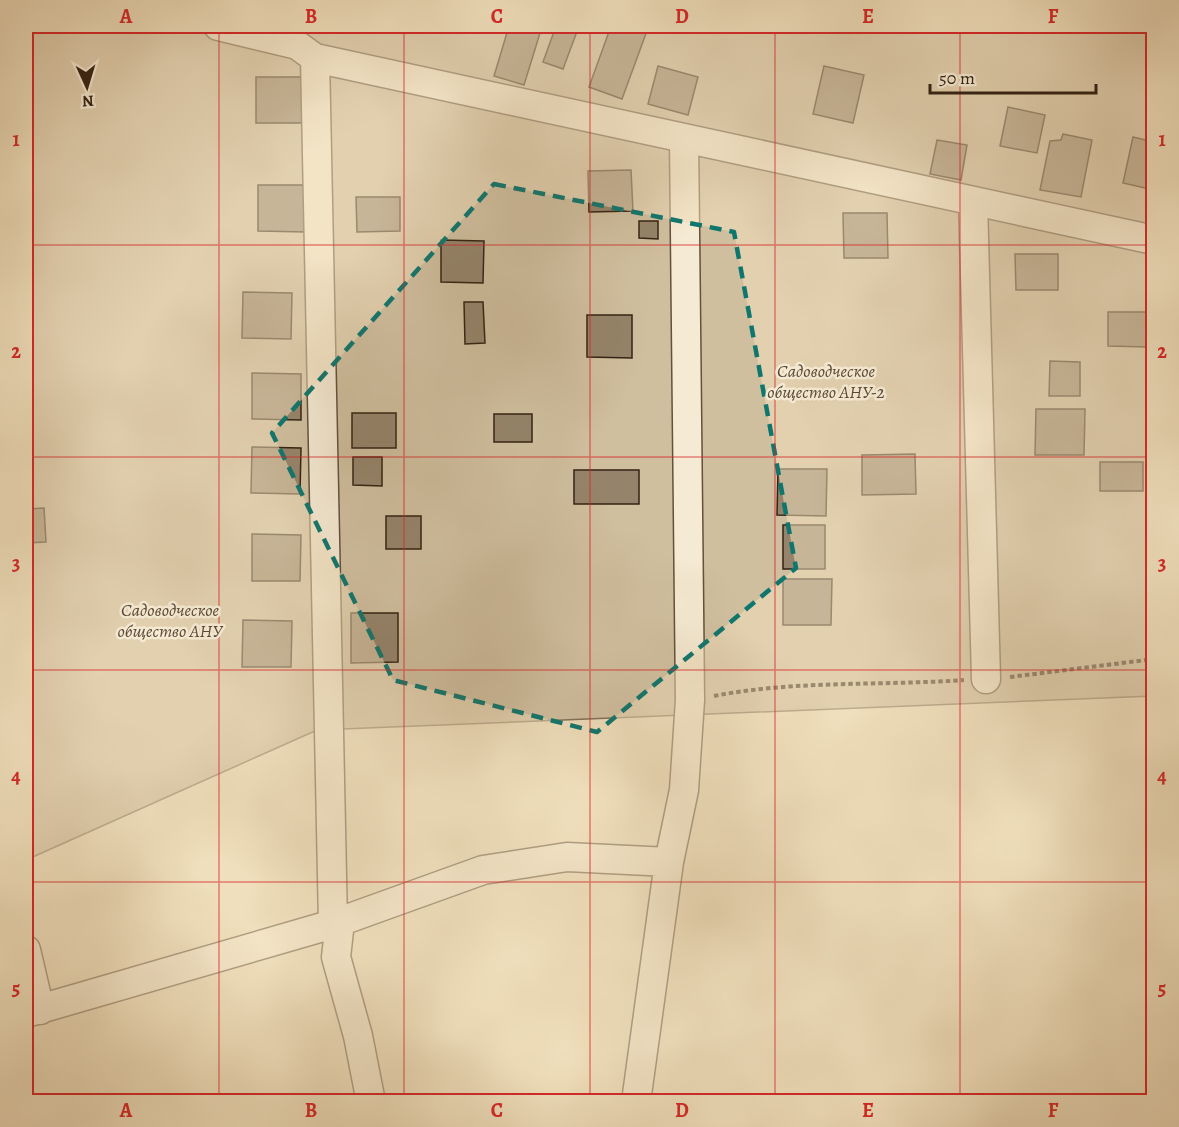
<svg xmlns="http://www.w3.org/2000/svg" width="1179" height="1127" viewBox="0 0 1179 1127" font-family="Alegreya,serif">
<rect width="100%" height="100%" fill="#f0dfbc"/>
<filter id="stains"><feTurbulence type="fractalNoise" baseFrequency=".00333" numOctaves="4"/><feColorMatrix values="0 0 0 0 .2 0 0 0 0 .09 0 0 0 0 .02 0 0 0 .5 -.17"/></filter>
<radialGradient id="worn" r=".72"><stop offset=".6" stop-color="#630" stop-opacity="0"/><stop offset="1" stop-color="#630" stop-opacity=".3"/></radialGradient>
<path fill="#d0bf9f" stroke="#827059" stroke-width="1.5" d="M 26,26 L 1153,26 L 1153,696 L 317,730 L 26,860 Z"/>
<path fill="#95846b" stroke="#332213" stroke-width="1.5" d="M 509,26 L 540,33 L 524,85 L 494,76 Z
M 556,26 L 579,26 L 563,69 L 543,62 Z
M 611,26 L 648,28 L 622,99 L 589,87 Z
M 658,66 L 698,77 L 688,115 L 648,104 Z
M 824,66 L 864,75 L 853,123 L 813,114 Z
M 256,77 L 305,77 L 305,123 L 256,123 Z
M 1008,107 L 1045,115 L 1037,153 L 1000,146 Z
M 1063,134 L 1092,140 L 1081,197 L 1040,190 L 1050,141 L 1061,140 Z
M 1133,137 L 1154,142 L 1154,190 L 1123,183 Z
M 937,140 L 967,145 L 961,180 L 930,174 Z
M 631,170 L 633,211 L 589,212 L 588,171 Z
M 258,185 L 307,185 L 306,232 L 258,231 Z
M 356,197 L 400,197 L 400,231 L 357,232 Z
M 843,213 L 887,213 L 888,258 L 844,258 Z
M 639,221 L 658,221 L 658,239 L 639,238 Z
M 441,240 L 484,241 L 483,283 L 441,282 Z
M 1015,254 L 1058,254 L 1058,290 L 1016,290 Z
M 243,292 L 292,293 L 291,339 L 242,338 Z
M 464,302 L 483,302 L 485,343 L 465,344 Z
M 1108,312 L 1149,312 L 1149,347 L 1108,346 Z
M 587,315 L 632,315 L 632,358 L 587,357 Z
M 1050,361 L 1080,362 L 1080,396 L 1049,396 Z
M 252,373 L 301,374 L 301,420 L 252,419 Z
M 1036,409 L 1085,409 L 1084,455 L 1035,455 Z
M 352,413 L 396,413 L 396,448 L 352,448 Z
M 494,414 L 532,414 L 532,442 L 494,442 Z
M 252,447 L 301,448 L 300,494 L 251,493 Z
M 915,454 L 916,494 L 862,495 L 862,455 Z
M 353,457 L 382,457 L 382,486 L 353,485 Z
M 1100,462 L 1143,462 L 1143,491 L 1100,491 Z
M 778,469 L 827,469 L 826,516 L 777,515 Z
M 574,470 L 639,470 L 639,504 L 574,504 Z
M 44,508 L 46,542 L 26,543 L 26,509 Z
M 386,516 L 421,516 L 421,549 L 386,549 Z
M 783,525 L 825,525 L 825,569 L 783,569 Z
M 252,534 L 301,535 L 300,581 L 252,581 Z
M 783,579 L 832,579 L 831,625 L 783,625 Z
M 351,613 L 398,613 L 398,662 L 351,663 Z
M 243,620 L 292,621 L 291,667 L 242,667 Z"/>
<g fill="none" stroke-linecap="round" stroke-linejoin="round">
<defs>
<path id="minor" d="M 218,26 L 297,45 L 315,58 L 333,924
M 315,58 L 1154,240
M 973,201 L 986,679
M 340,922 L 336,957 L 358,1036 L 371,1102
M 26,950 L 40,1010
M 26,1013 L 333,924 L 483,870 L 567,857 L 669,862
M 636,1102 L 669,862 L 684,790 L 690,700 L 684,138"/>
</defs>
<use href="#minor" stroke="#62513d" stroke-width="31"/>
<path stroke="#332213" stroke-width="4" stroke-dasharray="4.5 3" stroke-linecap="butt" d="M 1010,677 L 1154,659
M 714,696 C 796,680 880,686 964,680"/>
<use href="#minor" stroke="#f5ead3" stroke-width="28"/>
</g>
<path d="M0 0H1179V1127H0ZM 494,184 L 734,232 L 796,568 L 597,732 L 393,680 L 272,433 Z" fill="#f0dfbc" fill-opacity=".55" fill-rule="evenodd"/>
<path fill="none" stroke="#0f766e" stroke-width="4.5" stroke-dasharray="12 8" stroke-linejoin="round" d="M 494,184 L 734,232 L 796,568 L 597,732 L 393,680 L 272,433 Z"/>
<path fill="none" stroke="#d62828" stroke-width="1.5" stroke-opacity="0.55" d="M 219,26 L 219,1102M 404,26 L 404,1102M 590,26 L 590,1102M 775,26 L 775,1102M 960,26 L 960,1102M 26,245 L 1154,245M 26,457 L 1154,457M 26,670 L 1154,670M 26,882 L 1154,882"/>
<g text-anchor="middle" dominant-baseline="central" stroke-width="5" stroke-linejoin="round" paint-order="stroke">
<g font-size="18" font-style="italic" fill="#5a4936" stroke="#f5ead3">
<text x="826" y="371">Садоводческое<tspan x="826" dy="21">общество АНУ-2</tspan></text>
<text x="170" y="610">Садоводческое<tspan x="170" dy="21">общество АНУ</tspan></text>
</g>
</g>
<rect width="1179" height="1127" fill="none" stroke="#f0dfbc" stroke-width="66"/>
<g transform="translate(87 87) rotate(176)" stroke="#f5ead3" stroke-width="4.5" paint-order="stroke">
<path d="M0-4.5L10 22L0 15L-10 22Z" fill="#332213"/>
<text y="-9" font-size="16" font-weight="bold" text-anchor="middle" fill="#332213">N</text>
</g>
<path d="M930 84v9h166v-9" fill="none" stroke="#332213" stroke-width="3"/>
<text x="939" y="84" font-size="18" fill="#332213" stroke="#f5ead3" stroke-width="4.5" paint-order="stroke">50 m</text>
<rect x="33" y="33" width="1113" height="1061" fill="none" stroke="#d62828" stroke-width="2"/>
<g font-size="20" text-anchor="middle" font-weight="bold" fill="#d62828">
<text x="126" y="23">A</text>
<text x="311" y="23">B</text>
<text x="497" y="23">C</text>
<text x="682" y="23">D</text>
<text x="868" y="23">E</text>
<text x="1053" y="23">F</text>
<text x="16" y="146">1</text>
<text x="1162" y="146">1</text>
<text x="16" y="358">2</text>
<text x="1162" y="358">2</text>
<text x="16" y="570">3</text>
<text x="1162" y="570">3</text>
<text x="16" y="783">4</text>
<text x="1162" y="783">4</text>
<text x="16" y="995">5</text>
<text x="1162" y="995">5</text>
<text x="126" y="1117">A</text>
<text x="311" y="1117">B</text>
<text x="497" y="1117">C</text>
<text x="682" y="1117">D</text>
<text x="868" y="1117">E</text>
<text x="1053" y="1117">F</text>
</g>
<rect width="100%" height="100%" filter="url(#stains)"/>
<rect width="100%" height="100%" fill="url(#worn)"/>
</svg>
